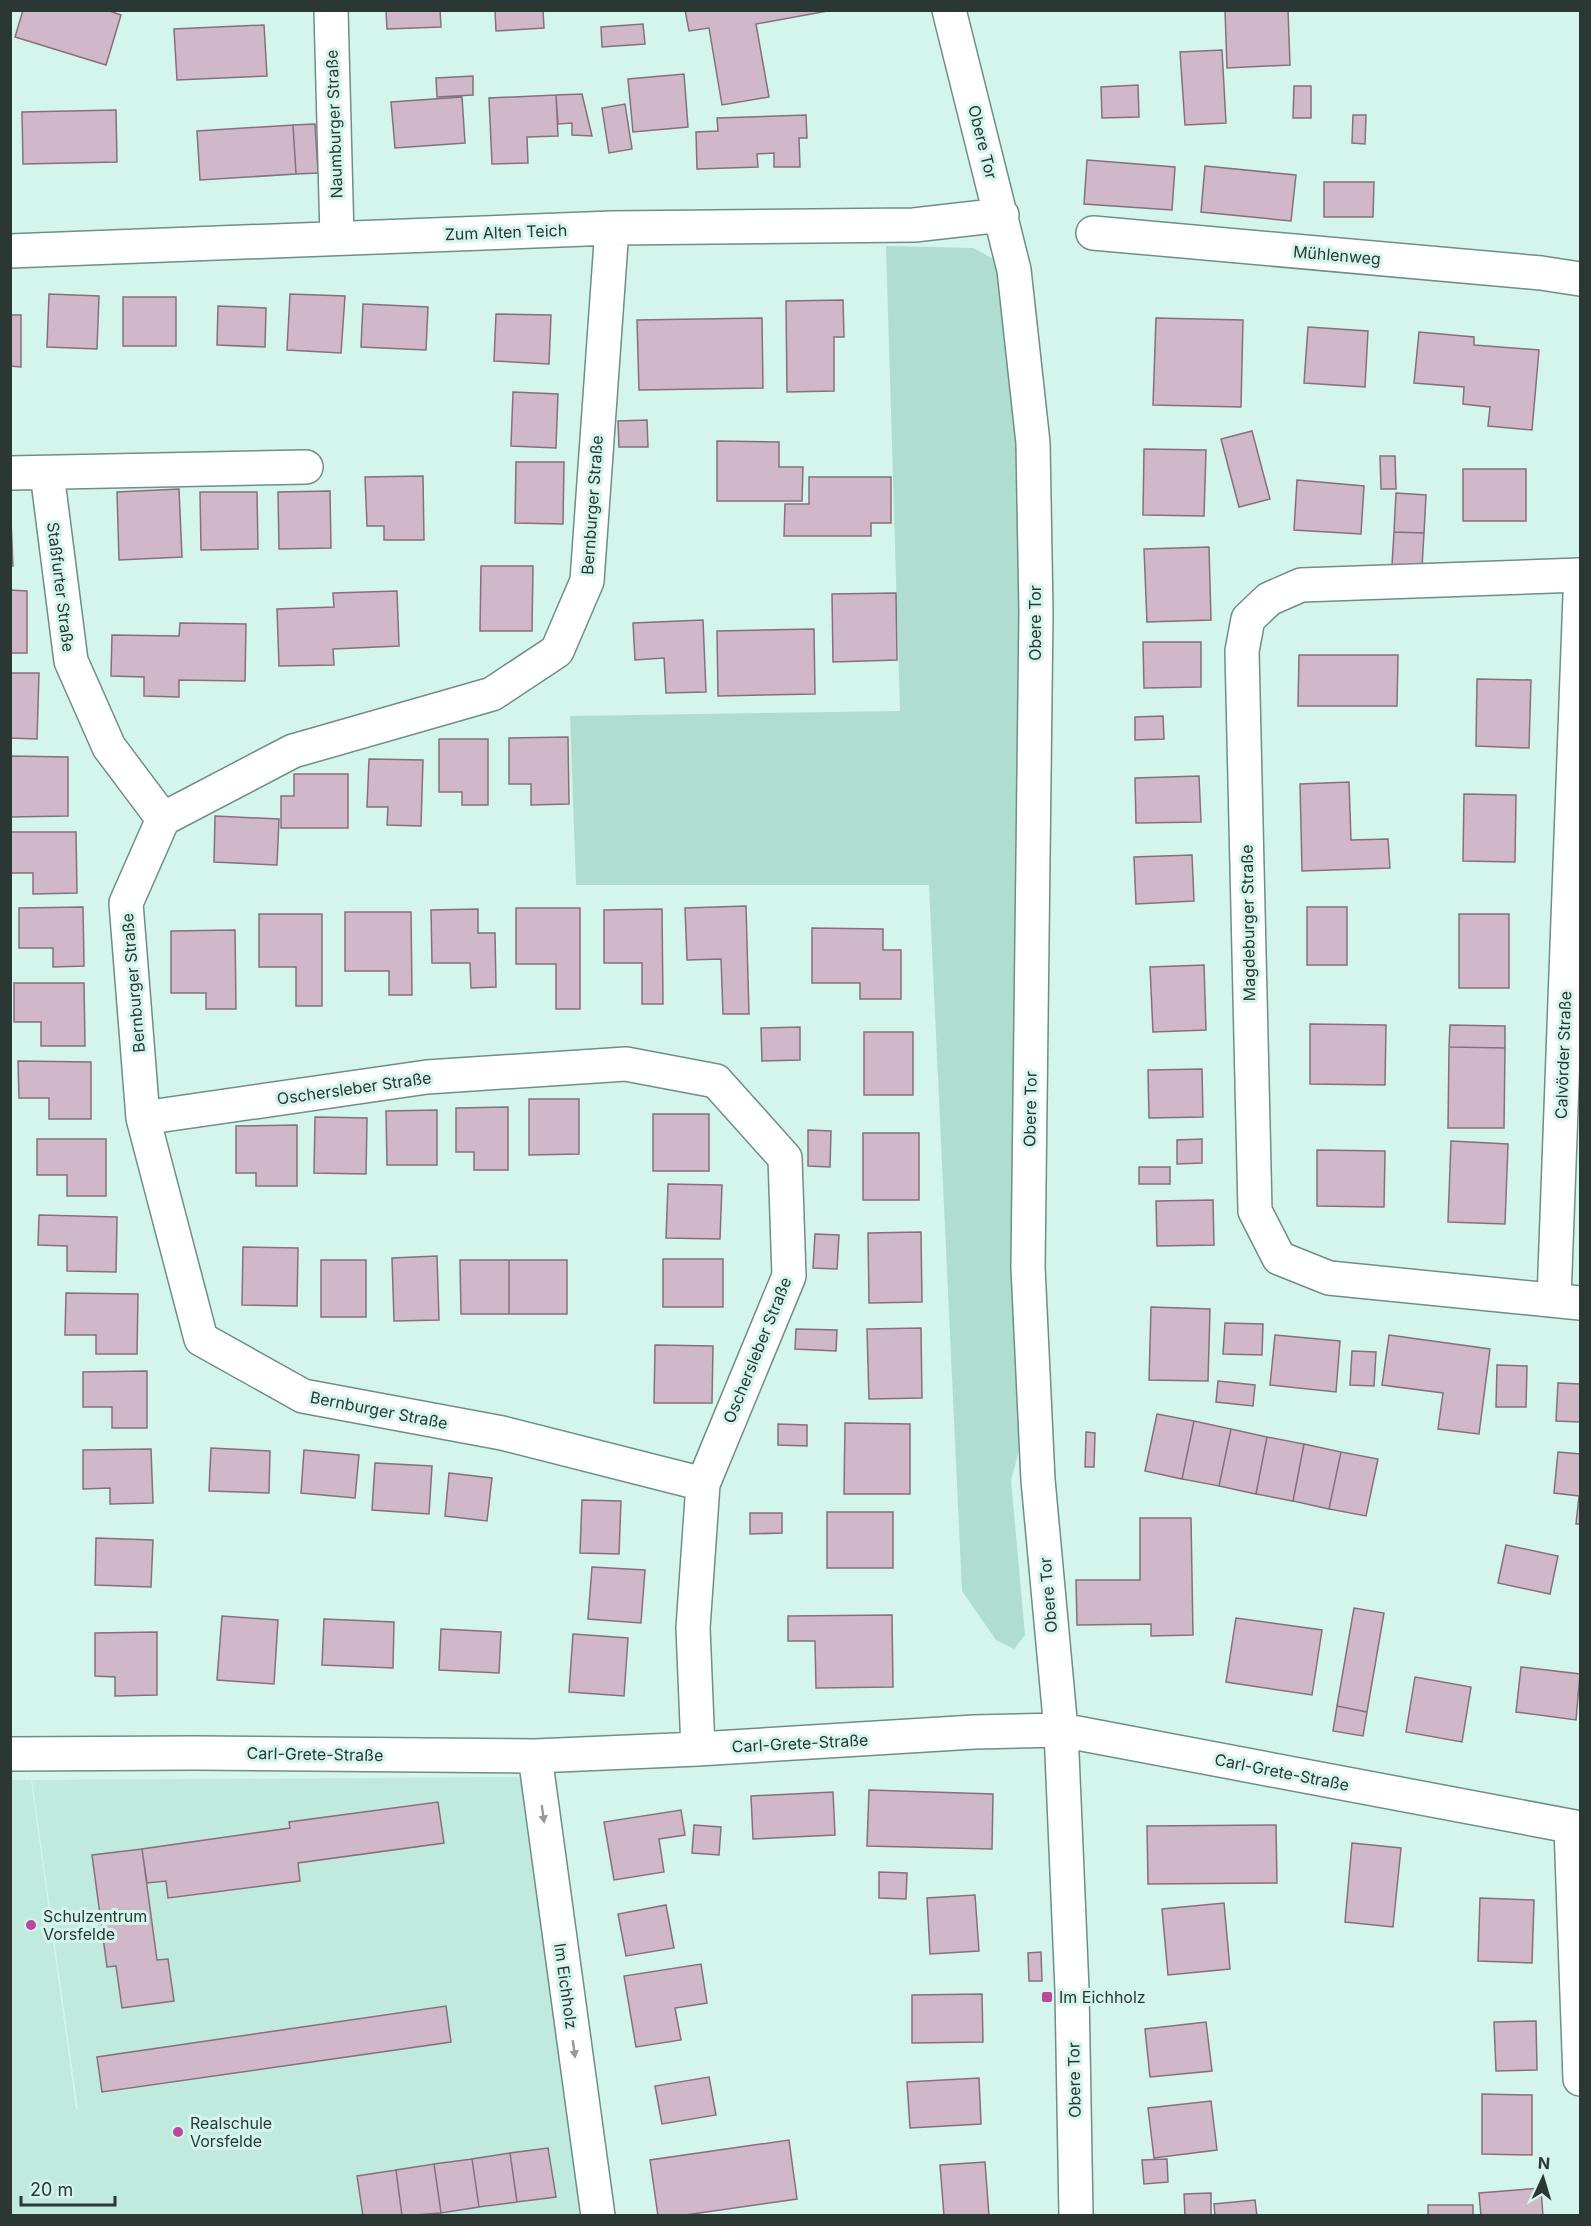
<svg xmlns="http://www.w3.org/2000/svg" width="1591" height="2226" viewBox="0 0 1591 2226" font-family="Inter,sans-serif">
<rect width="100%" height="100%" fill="#d4f5ec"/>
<path fill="#c1eade" d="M 520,1777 L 581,2215 L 11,2215 L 10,1780 L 31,1780 L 76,2109 L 78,2109 L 32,1780 Z"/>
<path fill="#afded1" d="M 886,246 L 973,248 L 1014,270 L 1034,1397 L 1011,1480 L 1025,1635 L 1014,1649 L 996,1640 L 962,1591 L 929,885 L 576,885 L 570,716 L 900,711 Z"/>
<path fill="#d1b8c8" stroke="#866f7e" stroke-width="1.5" d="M 23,10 L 107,10 L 121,15 L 106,65 L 15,37 Z
M 386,10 L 440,10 L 441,27 L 387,29 Z
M 495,10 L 543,10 L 544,28 L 496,31 Z
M 685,10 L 833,10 L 756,24 L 769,97 L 722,105 L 709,28 L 689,31 Z
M 1225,10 L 1288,10 L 1290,65 L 1227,68 Z
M 643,24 L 645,44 L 602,47 L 601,27 Z
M 264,25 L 267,76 L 177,80 L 174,29 Z
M 1222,50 L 1226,123 L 1185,125 L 1180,52 Z
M 684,74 L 688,127 L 633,132 L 628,79 Z
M 473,76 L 473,95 L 437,97 L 436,78 Z
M 1138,85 L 1139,117 L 1102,118 L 1101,87 Z
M 1294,86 L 1311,86 L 1311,118 L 1293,118 Z
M 582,94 L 592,136 L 572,135 L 572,123 L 558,124 L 556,95 Z
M 556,95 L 558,136 L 527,137 L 528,163 L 492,164 L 489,98 Z
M 462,97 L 465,143 L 395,148 L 391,102 Z
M 625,104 L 632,149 L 609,153 L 602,108 Z
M 116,110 L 117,162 L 23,164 L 22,112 Z
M 806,115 L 807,138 L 799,138 L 800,167 L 774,167 L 774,153 L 757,154 L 758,167 L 697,169 L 696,132 L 718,131 L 717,118 Z
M 1353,115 L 1366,115 L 1365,144 L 1352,143 Z
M 315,124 L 318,173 L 296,174 L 293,125 Z
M 293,125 L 296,174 L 200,180 L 197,131 Z
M 1087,160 L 1175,167 L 1172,210 L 1084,204 Z
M 1205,166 L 1296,175 L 1291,221 L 1201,212 Z
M 1324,182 L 1374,182 L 1373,217 L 1324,217 Z
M 49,294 L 99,296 L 97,349 L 47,347 Z
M 290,294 L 345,296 L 341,353 L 287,350 Z
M 123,297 L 176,297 L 176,346 L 123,346 Z
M 843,300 L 844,337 L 834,337 L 834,391 L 787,392 L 786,301 Z
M 363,304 L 428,307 L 426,350 L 361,347 Z
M 218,306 L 266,308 L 265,347 L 217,345 Z
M 496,314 L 551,315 L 549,364 L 494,361 Z
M 10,315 L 21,315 L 21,367 L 10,366 Z
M 762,318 L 763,388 L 639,390 L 637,320 Z
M 1156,318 L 1243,320 L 1241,407 L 1153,405 Z
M 1308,327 L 1368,331 L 1365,387 L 1304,383 Z
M 1419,332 L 1474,337 L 1474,345 L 1539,350 L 1532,430 L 1488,426 L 1490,407 L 1463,404 L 1464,387 L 1414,383 Z
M 513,392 L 558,394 L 556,448 L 511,446 Z
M 647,420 L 648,447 L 619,447 L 618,421 Z
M 1252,431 L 1270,499 L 1239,507 L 1221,439 Z
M 717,441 L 779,442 L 779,467 L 803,467 L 802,501 L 717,501 Z
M 1144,449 L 1206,450 L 1204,516 L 1143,515 Z
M 1380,456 L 1395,456 L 1396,489 L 1381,489 Z
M 516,462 L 564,462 L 563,524 L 515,523 Z
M 1463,469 L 1526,469 L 1526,521 L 1463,521 Z
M 423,476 L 424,540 L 384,540 L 384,526 L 367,526 L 365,477 Z
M 809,477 L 891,477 L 891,523 L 871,523 L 871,536 L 784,536 L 785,504 L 809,504 Z
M 1297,480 L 1364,486 L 1361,534 L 1294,530 Z
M 179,489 L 182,557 L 119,560 L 117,492 Z
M 330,491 L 331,548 L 279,549 L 278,492 Z
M 200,492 L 257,492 L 258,549 L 201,550 Z
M 1396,493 L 1426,495 L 1424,533 L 1394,532 Z
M 10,499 L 13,566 L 10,567 Z
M 1394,532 L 1424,533 L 1422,567 L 1392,565 Z
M 1209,547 L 1211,620 L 1147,622 L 1144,549 Z
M 481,566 L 533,566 L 532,631 L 480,631 Z
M 10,590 L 27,591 L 27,653 L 10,653 Z
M 397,591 L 399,646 L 333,649 L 334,665 L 279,666 L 277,609 L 334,607 L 333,593 Z
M 896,593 L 897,660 L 833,662 L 832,594 Z
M 703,620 L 706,692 L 666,693 L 664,658 L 635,660 L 633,623 Z
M 180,623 L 246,624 L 245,681 L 179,680 L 179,697 L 144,696 L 144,677 L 111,676 L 112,635 L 179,636 Z
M 814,629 L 815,694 L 718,696 L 717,631 Z
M 1143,642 L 1201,642 L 1201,687 L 1144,688 Z
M 1299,655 L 1398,655 L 1397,706 L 1298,706 Z
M 10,673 L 39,673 L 37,739 L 10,738 Z
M 1477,679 L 1531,680 L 1529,748 L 1476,746 Z
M 1163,716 L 1164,739 L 1135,740 L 1135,717 Z
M 568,737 L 569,804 L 531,805 L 531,784 L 509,784 L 509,738 Z
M 439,739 L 488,739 L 488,805 L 462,805 L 462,792 L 439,792 Z
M 10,756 L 68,757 L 68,816 L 10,817 Z
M 369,759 L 423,760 L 421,826 L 387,825 L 388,807 L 367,807 Z
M 294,774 L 348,774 L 348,828 L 281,828 L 281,796 L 294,796 Z
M 1199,776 L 1201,822 L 1136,823 L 1135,778 Z
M 1349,782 L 1351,840 L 1388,839 L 1390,868 L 1302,871 L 1300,784 Z
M 1464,794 L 1516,795 L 1515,862 L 1463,861 Z
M 215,816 L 279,819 L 277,865 L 214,862 Z
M 10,832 L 76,832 L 77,893 L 33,894 L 33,873 L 10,873 Z
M 1192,855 L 1194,901 L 1136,904 L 1134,857 Z
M 746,906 L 749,1014 L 723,1014 L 721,959 L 687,960 L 685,908 Z
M 83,907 L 84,966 L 53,967 L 53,948 L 19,948 L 19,908 Z
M 1307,907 L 1347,907 L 1347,965 L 1307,965 Z
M 516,908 L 580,908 L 580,1009 L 556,1009 L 556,964 L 516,964 Z
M 478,909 L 478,933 L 495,933 L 496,987 L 471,988 L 470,963 L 432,963 L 431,910 Z
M 662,909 L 663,1004 L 642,1004 L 642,963 L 604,963 L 604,910 Z
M 345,912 L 411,912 L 412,995 L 389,995 L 389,971 L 345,971 Z
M 259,914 L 322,914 L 322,1006 L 296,1006 L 296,967 L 259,967 Z
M 1459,914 L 1509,914 L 1509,988 L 1459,988 Z
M 812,928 L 883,929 L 883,950 L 901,950 L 901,999 L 860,999 L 860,983 L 812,983 Z
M 235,930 L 236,1009 L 206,1009 L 206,993 L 171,993 L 171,931 Z
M 1204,965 L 1206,1030 L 1153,1032 L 1150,967 Z
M 14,983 L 84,983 L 85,1046 L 41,1046 L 41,1022 L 14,1022 Z
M 1310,1024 L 1386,1025 L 1385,1085 L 1310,1084 Z
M 1450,1025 L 1505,1026 L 1505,1048 L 1449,1047 Z
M 800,1027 L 800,1060 L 762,1061 L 761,1028 Z
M 864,1032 L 913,1032 L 913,1095 L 864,1095 Z
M 1449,1047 L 1505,1048 L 1504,1128 L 1448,1128 Z
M 18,1061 L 91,1062 L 91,1119 L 49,1119 L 49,1098 L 19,1098 Z
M 1202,1069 L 1203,1117 L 1149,1118 L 1148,1070 Z
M 529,1099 L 579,1099 L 579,1154 L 529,1155 Z
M 508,1107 L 508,1170 L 474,1170 L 474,1152 L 456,1152 L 456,1108 Z
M 437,1110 L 437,1165 L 387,1165 L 386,1111 Z
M 653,1114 L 709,1114 L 709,1171 L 653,1171 Z
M 315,1117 L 367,1118 L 366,1174 L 314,1173 Z
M 297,1125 L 297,1186 L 256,1186 L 256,1173 L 236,1173 L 236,1126 Z
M 808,1130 L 831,1131 L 830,1167 L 808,1166 Z
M 863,1133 L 919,1133 L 919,1200 L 863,1200 Z
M 37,1139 L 106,1139 L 106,1196 L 67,1196 L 67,1175 L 37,1175 Z
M 1202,1139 L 1202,1163 L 1177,1164 L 1177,1140 Z
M 1451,1141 L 1508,1144 L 1505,1224 L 1448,1222 Z
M 1317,1150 L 1385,1151 L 1384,1207 L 1317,1206 Z
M 1139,1167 L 1170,1167 L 1170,1184 L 1139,1184 Z
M 668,1184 L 722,1185 L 720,1239 L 666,1238 Z
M 1213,1200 L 1214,1245 L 1157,1246 L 1156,1201 Z
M 39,1215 L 117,1217 L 116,1272 L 67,1271 L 67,1246 L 38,1245 Z
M 921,1232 L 922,1302 L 869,1303 L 868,1233 Z
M 815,1234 L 839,1235 L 837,1269 L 813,1268 Z
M 243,1247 L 298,1248 L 297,1306 L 242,1305 Z
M 437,1256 L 439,1320 L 394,1321 L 392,1258 Z
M 663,1259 L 723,1259 L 723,1307 L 663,1307 Z
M 321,1260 L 366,1260 L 366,1317 L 321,1317 Z
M 460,1260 L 509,1260 L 509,1314 L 461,1314 Z
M 509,1260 L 567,1260 L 567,1314 L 509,1314 Z
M 66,1293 L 138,1294 L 137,1354 L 96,1354 L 96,1335 L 65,1335 Z
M 1151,1307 L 1210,1309 L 1208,1381 L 1149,1380 Z
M 1225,1323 L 1263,1324 L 1262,1355 L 1223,1354 Z
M 921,1328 L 922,1398 L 869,1399 L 867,1329 Z
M 796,1329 L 837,1330 L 836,1351 L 795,1349 Z
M 1275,1335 L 1340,1341 L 1336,1392 L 1270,1385 Z
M 1389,1335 L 1490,1349 L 1479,1434 L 1438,1429 L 1443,1393 L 1382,1385 Z
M 655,1345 L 713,1346 L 712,1403 L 654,1403 Z
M 1352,1351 L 1376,1352 L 1374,1386 L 1350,1385 Z
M 1497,1365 L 1527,1366 L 1526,1407 L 1496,1407 Z
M 147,1371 L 147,1428 L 112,1428 L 112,1407 L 83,1407 L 83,1372 Z
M 1218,1381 L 1255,1385 L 1253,1406 L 1216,1402 Z
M 1558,1383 L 1580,1384 L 1580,1422 L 1556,1421 Z
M 1157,1414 L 1194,1421 L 1182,1479 L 1145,1471 Z
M 1194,1421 L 1231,1429 L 1219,1486 L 1182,1479 Z
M 845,1423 L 910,1424 L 910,1494 L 844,1494 Z
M 778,1424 L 807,1425 L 807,1446 L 778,1445 Z
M 1231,1429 L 1267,1437 L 1256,1494 L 1219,1486 Z
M 1086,1432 L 1095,1433 L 1094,1467 L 1085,1467 Z
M 1267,1437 L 1304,1444 L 1293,1501 L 1256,1494 Z
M 1304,1444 L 1341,1452 L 1329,1509 L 1293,1501 Z
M 211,1448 L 270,1451 L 269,1493 L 209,1491 Z
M 151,1449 L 153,1503 L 110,1504 L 110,1488 L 83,1489 L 83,1450 Z
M 304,1450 L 359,1455 L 355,1498 L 301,1493 Z
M 1341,1452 L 1378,1459 L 1366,1516 L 1329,1509 Z
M 1558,1452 L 1580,1454 L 1580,1524 L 1576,1524 L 1579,1496 L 1554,1493 Z
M 375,1463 L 432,1466 L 429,1514 L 372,1510 Z
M 449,1473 L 492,1478 L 487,1521 L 445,1516 Z
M 582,1500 L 621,1501 L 619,1554 L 580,1553 Z
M 827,1512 L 893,1512 L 893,1568 L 827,1568 Z
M 750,1513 L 782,1513 L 782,1533 L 750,1534 Z
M 1140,1518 L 1191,1518 L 1193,1635 L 1151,1636 L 1151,1624 L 1077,1625 L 1076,1580 L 1140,1580 Z
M 96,1538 L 153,1540 L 151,1587 L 95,1585 Z
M 1506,1545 L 1558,1556 L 1550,1594 L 1498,1583 Z
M 592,1567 L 645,1570 L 641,1623 L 588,1619 Z
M 1354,1608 L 1384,1613 L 1367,1712 L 1337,1706 Z
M 892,1615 L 893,1687 L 816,1688 L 815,1641 L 788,1641 L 788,1616 Z
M 222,1616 L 278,1620 L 274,1684 L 217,1680 Z
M 1236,1618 L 1322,1630 L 1312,1695 L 1226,1682 Z
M 324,1619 L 394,1622 L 393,1668 L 322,1665 Z
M 441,1629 L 501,1632 L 499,1673 L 439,1670 Z
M 157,1632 L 157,1695 L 115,1696 L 115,1677 L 95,1676 L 95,1633 Z
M 573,1634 L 628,1638 L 624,1696 L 569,1692 Z
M 1521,1667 L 1580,1674 L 1576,1720 L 1516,1712 Z
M 1415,1677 L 1471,1687 L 1462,1742 L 1406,1732 Z
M 1337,1706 L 1367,1712 L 1363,1736 L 1333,1731 Z
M 869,1790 L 993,1794 L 992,1849 L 867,1846 Z
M 833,1792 L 835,1835 L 753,1839 L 751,1796 Z
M 438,1802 L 444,1843 L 298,1863 L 300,1881 L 168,1898 L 166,1881 L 147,1883 L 142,1849 L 290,1828 L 289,1822 Z
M 681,1810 L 685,1835 L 659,1839 L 664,1872 L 614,1880 L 604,1822 Z
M 694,1825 L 721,1827 L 719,1855 L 692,1853 Z
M 1276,1825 L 1277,1883 L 1148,1884 L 1147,1826 Z
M 1352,1843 L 1401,1848 L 1393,1927 L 1345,1922 Z
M 142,1849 L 157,1960 L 168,1959 L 174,2001 L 122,2008 L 116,1966 L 107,1967 L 92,1855 Z
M 879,1872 L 907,1873 L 906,1899 L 879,1898 Z
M 975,1895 L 979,1951 L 930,1954 L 927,1898 Z
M 1480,1898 L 1534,1900 L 1532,1963 L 1478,1961 Z
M 1224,1903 L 1230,1969 L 1168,1975 L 1162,1909 Z
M 666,1905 L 674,1948 L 626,1956 L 618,1914 Z
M 1041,1952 L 1042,1981 L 1029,1981 L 1028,1953 Z
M 701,1964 L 707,2003 L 675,2008 L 681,2040 L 636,2047 L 624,1976 Z
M 982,1994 L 983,2042 L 912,2043 L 912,1995 Z
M 446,2006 L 451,2042 L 102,2092 L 97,2057 Z
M 1536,2021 L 1537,2070 L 1496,2071 L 1494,2022 Z
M 1206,2022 L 1212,2071 L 1150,2077 L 1145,2029 Z
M 709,2077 L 716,2115 L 662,2124 L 655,2086 Z
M 979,2078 L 981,2124 L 910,2128 L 907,2082 Z
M 1482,2094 L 1532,2095 L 1532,2155 L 1482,2154 Z
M 1211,2101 L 1217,2150 L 1154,2158 L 1148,2108 Z
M 789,2140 L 797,2199 L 678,2216 L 658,2216 L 650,2160 Z
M 548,2148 L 556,2197 L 517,2202 L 510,2153 Z
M 510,2153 L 517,2202 L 479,2207 L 472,2159 Z
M 472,2159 L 479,2207 L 441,2213 L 434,2164 Z
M 1167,2159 L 1168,2182 L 1144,2184 L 1142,2160 Z
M 985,2162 L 989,2216 L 944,2216 L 940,2165 Z
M 434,2164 L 441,2213 L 402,2216 L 396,2170 Z
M 396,2170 L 402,2216 L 363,2216 L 357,2176 Z
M 1541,2188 L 1543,2216 L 1481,2216 L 1479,2193 Z
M 1211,2193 L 1211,2216 L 1185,2216 L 1184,2194 Z
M 1255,2200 L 1257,2216 L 1215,2216 L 1214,2204 Z
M 1428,2205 L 1473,2205 L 1473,2216 L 1428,2216 Z"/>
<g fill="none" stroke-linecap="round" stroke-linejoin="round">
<defs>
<path id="minor" d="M 331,10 L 337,238
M 949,10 L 1014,270 L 1033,443 L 1036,612 L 1028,1267 L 1038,1480 L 1061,1730 L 1072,1990 L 1076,2216
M 612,228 L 587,581 L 557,651 L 492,694 L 293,751 L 163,819 L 126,903 L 143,1118 L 201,1339 L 303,1396 L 502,1433 L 703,1484
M 1093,233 L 1541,273 L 1580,279
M 10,251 L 612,228 L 914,225 L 1002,215
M 10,473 L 306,467
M 47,473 L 71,661 L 109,747 L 163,819
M 1580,575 L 1301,585 L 1269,599 L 1248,619 L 1242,651 L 1255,1211 L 1279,1258 L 1329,1278 L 1580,1303
M 143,1118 L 427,1077 L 626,1064 L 716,1081 L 785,1158 L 789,1276 L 703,1484 L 693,1628 L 698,1749
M 1554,1299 L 1580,595
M 10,1754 L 195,1753 L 535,1756 L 698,1749 L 974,1732 L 1061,1730 L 1580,1828
M 535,1756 L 598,2216
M 1571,1827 L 1580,2079"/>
</defs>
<use href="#minor" stroke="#6f8e85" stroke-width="36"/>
<use href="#minor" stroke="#fff" stroke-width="33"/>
</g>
<defs><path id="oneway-solid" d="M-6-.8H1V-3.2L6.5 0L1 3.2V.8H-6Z" transform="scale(1.5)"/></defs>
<g fill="#949b99">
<use href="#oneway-solid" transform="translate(543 1814) rotate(82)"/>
<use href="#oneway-solid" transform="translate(574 2049) rotate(82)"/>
</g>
<g fill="#bc479e" stroke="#d4f5ec" stroke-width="2">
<circle cx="31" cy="1925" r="6"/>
<rect x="1041" y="1991" width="12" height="12" rx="3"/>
<circle cx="178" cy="2132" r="6"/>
</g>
<g text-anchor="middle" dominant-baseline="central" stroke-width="6" stroke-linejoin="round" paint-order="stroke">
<g font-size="16" fill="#2a3733" stroke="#d4f5ec">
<text transform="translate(334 124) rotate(-92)">Naumburger Straße</text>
<text transform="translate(983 142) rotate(76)">Obere Tor</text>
<text transform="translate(506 232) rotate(-2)">Zum Alten Teich</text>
<text transform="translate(1337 255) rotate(5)">Mühlenweg</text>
<text transform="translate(592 505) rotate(-86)">Bernburger Straße</text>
<text transform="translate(61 587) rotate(83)">Staßfurter Straße</text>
<text transform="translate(1035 623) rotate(-90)">Obere Tor</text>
<text transform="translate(1248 923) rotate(-91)">Magdeburger Straße</text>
<text transform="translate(133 983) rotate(-95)">Bernburger Straße</text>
<text transform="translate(1563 1055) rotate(-88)">Calvörder Straße</text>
<text transform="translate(354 1088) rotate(-8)">Oschersleber Straße</text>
<text transform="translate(1030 1109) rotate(-89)">Obere Tor</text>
<text transform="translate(757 1350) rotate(-68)">Oschersleber Straße</text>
<text transform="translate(379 1410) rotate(11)">Bernburger Straße</text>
<text transform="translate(1048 1595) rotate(-95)">Obere Tor</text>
<text transform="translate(800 1743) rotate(-3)">Carl-Grete-Straße</text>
<text transform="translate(315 1754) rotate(1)">Carl-Grete-Straße</text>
<text transform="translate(1282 1772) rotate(11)">Carl-Grete-Straße</text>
<text transform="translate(566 1986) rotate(82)">Im Eichholz</text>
<text transform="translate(1074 2080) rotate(-91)">Obere Tor</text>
</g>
<g font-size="16" fill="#2a3733" stroke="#d4f5ec" text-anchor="start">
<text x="43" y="1916">Schulzentrum<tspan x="43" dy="18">Vorsfelde</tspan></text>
<text x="1059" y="1997">Im Eichholz</text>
<text x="190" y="2123">Realschule<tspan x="190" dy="18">Vorsfelde</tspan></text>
</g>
</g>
<rect width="1591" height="2226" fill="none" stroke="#2a3733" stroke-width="24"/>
<g transform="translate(1543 2178) rotate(4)" stroke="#d4f5ec" stroke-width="4.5" paint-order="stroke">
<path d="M0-4.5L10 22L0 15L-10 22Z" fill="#2a3733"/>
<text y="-9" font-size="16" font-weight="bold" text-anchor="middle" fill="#2a3733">N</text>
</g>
<path d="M21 2196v9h94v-9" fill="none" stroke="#2a3733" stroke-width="3"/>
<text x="30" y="2196" font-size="18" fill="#2a3733" stroke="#d4f5ec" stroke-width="4.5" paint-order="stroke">20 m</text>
</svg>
